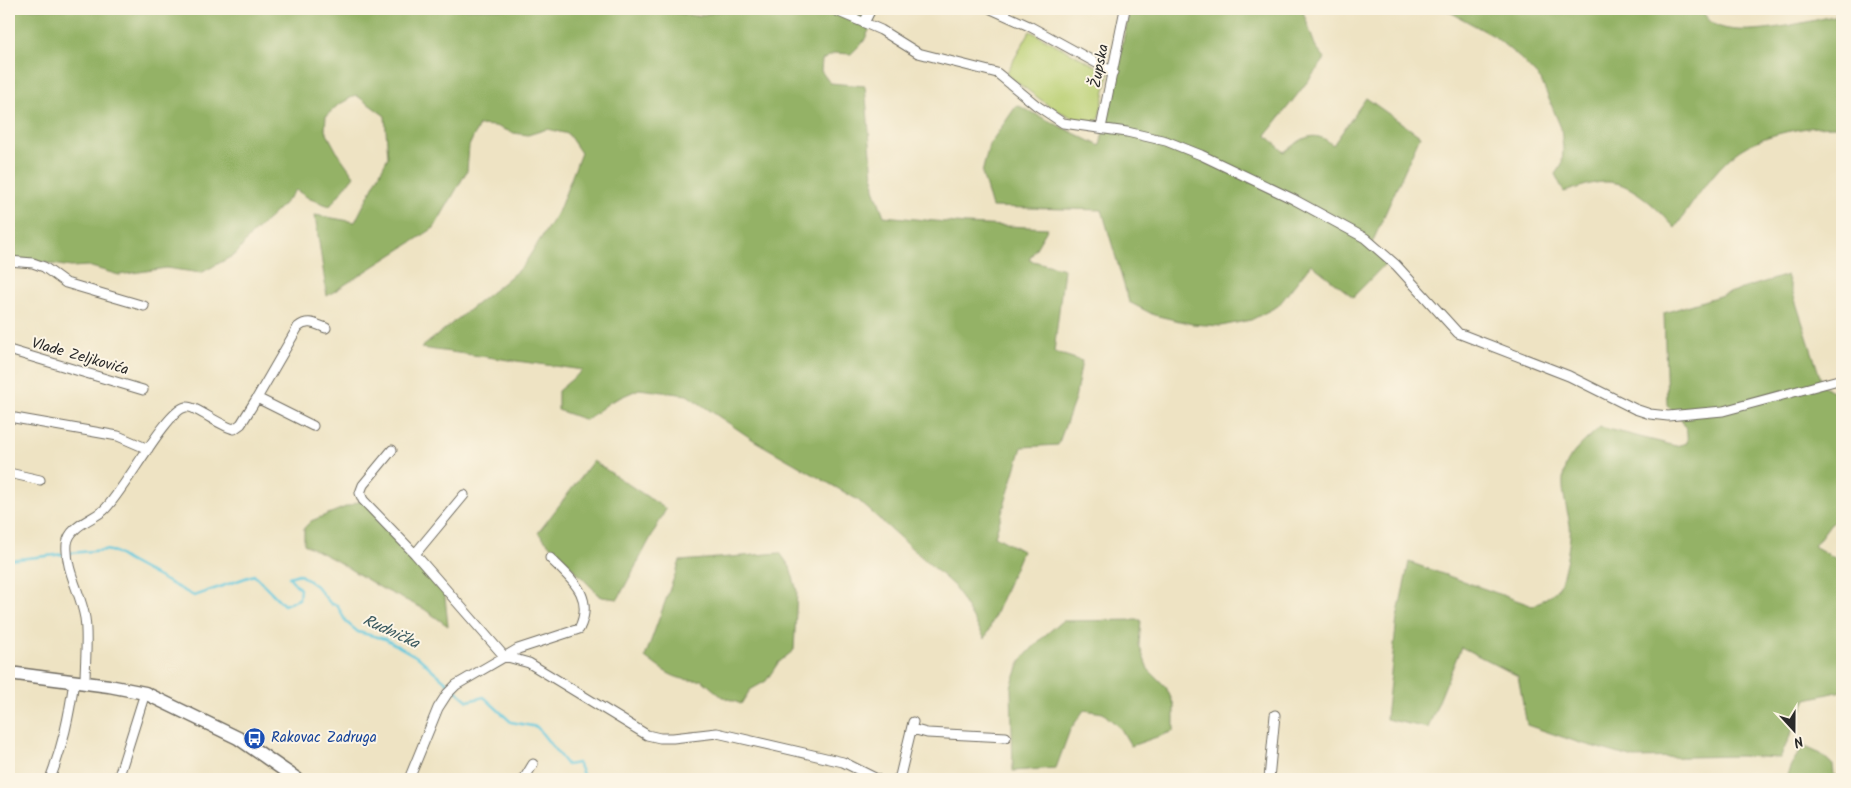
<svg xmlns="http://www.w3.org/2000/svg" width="1851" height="788" viewBox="0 0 1851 788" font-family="Kalam,sans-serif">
<rect width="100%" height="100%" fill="#fcf5e5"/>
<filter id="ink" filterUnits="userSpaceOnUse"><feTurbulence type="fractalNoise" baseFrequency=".02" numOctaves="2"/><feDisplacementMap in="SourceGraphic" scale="10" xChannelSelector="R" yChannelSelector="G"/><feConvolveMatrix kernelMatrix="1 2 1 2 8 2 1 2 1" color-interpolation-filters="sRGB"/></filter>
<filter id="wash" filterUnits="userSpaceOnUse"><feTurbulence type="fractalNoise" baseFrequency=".0096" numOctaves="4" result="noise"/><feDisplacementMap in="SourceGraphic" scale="20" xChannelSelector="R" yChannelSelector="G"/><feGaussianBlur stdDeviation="1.12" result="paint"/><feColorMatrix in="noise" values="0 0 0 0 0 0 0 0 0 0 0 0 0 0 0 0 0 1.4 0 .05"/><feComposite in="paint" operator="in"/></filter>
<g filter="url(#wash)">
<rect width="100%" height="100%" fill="#eee3c3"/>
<path fill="#bbd074" stroke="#737e50" d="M 1030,31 L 1109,73 L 1098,122 L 1076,119 L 1052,108 L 1006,74 Z"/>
<path fill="#94b266" stroke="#606e48" d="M 9,9 L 651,9 L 696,16 L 731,9 L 879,9 L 864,41 L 851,54 L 835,53 L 822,60 L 821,71 L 830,83 L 865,86 L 874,189 L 884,216 L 966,224 L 1048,228 L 1029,260 L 1064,269 L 1054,352 L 1082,361 L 1075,399 L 1058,445 L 1022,447 L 995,536 L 1022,551 L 985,639 L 954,586 L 858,500 L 755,441 L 687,395 L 639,389 L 610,402 L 586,420 L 558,410 L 558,391 L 583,370 L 421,348 L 503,283 L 523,266 L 559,210 L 581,153 L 568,134 L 547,129 L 528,135 L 514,133 L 495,126 L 479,125 L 469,146 L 467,171 L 434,228 L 327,296 L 315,215 L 355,222 L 388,157 L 385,116 L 356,95 L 338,105 L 326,116 L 325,130 L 337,152 L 354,176 L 330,206 L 310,199 L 296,190 L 278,210 L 251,235 L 236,254 L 201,273 L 166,268 L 119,275 L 88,266 L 71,267 L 9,257 Z
M 1130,9 L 1302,9 L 1316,48 L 1325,59 L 1266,135 L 1284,152 C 1302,139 1313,128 1333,145 L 1366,98 L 1420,136 L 1372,243 L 1387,262 L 1353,297 L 1311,264 L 1278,306 L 1251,320 L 1221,326 L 1192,324 L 1154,315 L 1129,302 L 1102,210 L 992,207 L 982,173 L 989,145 L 1017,105 L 1100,146 Z
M 1462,9 L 1615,9 L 1618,13 L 1626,9 L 1701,9 C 1705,16 1711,24 1720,27 C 1750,37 1811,21 1842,14 L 1842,126 C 1810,126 1774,131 1745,147 C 1718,162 1693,203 1675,228 C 1660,211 1633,183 1609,182 C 1594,181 1578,188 1564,192 L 1555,174 L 1562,164 L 1563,149 L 1561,128 L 1541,80 L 1521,59 L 1494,36 L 1448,11 Z
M 1787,275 L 1823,386 L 1842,395 L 1842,518 L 1831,523 L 1814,546 L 1842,562 L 1842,691 L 1807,699 L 1780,758 L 1740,756 L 1634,758 L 1577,742 L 1527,725 L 1518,676 L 1461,647 L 1428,728 L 1386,719 L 1397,618 L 1409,562 L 1533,606 C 1540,601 1552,596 1558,588 C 1564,580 1572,535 1570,525 C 1567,506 1559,487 1565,468 C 1570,452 1589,438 1600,427 L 1676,446 L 1687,443 C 1689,424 1679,418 1667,405 L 1664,313 Z
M 593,461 L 666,509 L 618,599 L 601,597 L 538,533 Z
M 363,500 L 444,587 L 448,626 L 424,609 L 381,588 L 335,560 L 304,544 L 304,528 L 311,521 Z
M 780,553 L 790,567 L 797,591 L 794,650 L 778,663 L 766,681 L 750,690 L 741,704 L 721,696 L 702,680 C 676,682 665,672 645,657 L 680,561 Z
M 1141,620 L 1139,645 L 1148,669 L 1166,687 L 1174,705 L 1174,731 L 1131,746 L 1121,729 L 1103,713 L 1084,710 L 1070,730 L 1056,768 L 1013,771 L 1011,687 L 1021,660 L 1043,637 L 1062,621 Z
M 1803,746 L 1821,754 L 1833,765 L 1834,775 L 1842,777 L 1842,779 L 1790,779 L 1787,775 L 1791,765 Z"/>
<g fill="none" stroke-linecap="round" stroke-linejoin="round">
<path stroke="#60c7dd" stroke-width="2.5" d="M 70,553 L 105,550 L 115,552 L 127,560 L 194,596 L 254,575 L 284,605 L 299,599 L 300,589 L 289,577 L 299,574 L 316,586 L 331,604 L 337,605 L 346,622 L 358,632 L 385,639 L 419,658 L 468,701 L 484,697 L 511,722 L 537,727 L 567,765 L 578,763 L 585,779
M 9,560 L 65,554
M 605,779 L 611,775 L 616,779"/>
</g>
</g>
<g filter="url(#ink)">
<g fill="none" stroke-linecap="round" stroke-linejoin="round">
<defs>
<path id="street" d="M 832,9 L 881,30 L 918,53 L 997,73 L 1036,105 L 1063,123 L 1127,132 L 1166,141 L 1201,155 L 1293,199 L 1365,238 L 1396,265 L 1458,333 L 1569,376 L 1635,409 L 1650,414 L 1668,416 L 1723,411 L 1842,379
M 991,9 L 1029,26 L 1113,72
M 864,23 L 871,9
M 1101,128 L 1125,9
M 9,261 L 33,263 L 44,267 L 66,283 L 144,306
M 9,350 L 143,390
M 257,398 L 298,327 C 308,319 315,324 326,328
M 9,417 L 118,436 L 148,449
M 392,450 L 363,485 L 360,493 L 363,500 L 415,554 L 504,656 L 529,663 L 647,735 L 660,738 L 673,738 L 717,733 L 843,762 L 877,779
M 9,473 L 40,480
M 415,554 L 464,495
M 85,682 C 85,661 88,639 85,618 C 81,593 65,570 67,544 C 69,526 92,520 104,510 C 123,493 167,409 186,407 C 194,405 220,426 234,429 L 241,424 L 257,398 L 313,426
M 912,729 L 927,733 L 1006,737
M 50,779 C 63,745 69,717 74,681
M 118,779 L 145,693
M 409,779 L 438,708 L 447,694 L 456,685 L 518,649 L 579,629 C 595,596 572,580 550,558
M 524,779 L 533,764
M 897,779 L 900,776 L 913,722
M 1269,779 L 1275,715"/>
<path id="secondary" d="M 9,673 L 109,686 L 145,693 L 238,738 L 297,779"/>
</defs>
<use href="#street" stroke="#6f6b60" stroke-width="11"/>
<use href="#secondary" stroke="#6f6b60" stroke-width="15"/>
<use href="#street" stroke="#fff" stroke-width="9"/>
<use href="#secondary" stroke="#fff" stroke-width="12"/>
</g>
</g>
<defs>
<symbol id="bus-disc" viewBox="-11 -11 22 22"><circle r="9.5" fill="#1a4fb4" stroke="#fcf5e5"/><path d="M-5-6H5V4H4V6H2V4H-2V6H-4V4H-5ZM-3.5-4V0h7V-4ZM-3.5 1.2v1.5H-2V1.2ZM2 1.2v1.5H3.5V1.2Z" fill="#fff"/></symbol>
</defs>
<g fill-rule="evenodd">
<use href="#bus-disc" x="242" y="726" width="25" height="25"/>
</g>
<g text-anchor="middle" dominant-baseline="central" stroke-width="4" stroke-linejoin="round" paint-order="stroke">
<g font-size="15" fill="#2b2b2b" stroke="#fcf5e5">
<text transform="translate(1100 66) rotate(-79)">Župska</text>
<text transform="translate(80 357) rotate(16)">Vlade Zeljkovića</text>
</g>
<g font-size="15" fill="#164399" stroke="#fcf5e5" text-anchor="start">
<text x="271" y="738">Rakovac Zadruga</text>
</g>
<g font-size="16" font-style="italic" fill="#3b5a60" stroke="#fcf5e5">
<text transform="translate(391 632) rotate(25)">Rudnička</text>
</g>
</g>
<rect width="1851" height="788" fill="none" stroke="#fcf5e5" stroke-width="30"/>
<g transform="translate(1794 730) rotate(159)" stroke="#fcf5e5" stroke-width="4" paint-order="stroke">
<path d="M0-4L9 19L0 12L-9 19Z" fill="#2b2b2b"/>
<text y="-8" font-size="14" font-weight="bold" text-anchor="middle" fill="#2b2b2b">N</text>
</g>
</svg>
